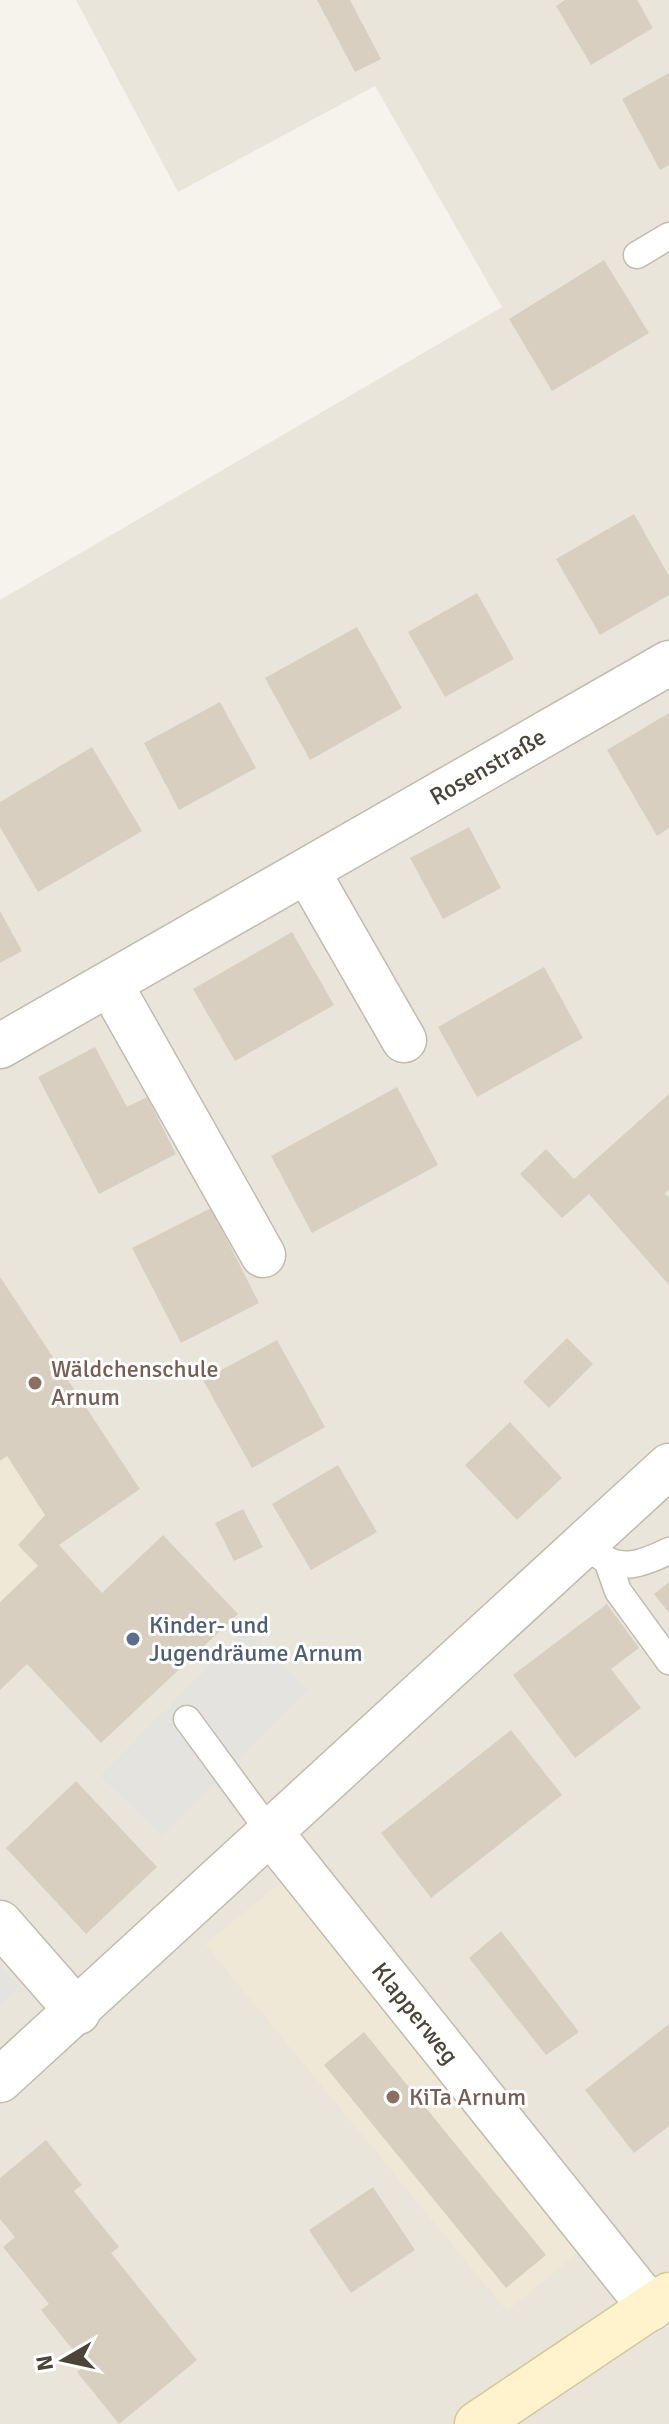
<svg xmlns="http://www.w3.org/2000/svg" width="669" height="2424" viewBox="0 0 669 2424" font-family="Signika,sans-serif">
<rect width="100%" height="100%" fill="#f6f3ec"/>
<path fill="#eae5da" d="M 76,0 L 669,0 L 669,2424 L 0,2424 L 0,600 L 502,307 L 375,86 L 178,192 Z"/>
<path fill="#efe8d6" d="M 0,1277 L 140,1489 L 59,1545 L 0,1602 Z
M 280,1883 L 582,2249 L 507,2311 L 205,1944 Z"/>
<path fill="#e5e3e0" d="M 247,1628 L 308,1690 L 162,1837 L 100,1776 Z
M 0,1964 L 20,1987 L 0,2005 Z"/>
<path fill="#d8cfc1" d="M 317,0 L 350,0 L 381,59 L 355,72 Z
M 565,0 L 637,0 L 653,28 L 591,65 L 556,6 Z
M 669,73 L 669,165 L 660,170 L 622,99 Z
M 604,260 L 649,333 L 552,391 L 509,319 Z
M 634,514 L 669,576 L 669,595 L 600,635 L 556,559 Z
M 477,593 L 514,659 L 445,697 L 408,632 Z
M 357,627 L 402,708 L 310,760 L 265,678 Z
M 220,702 L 256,768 L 179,810 L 144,743 Z
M 669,713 L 669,828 L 657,836 L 607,750 Z
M 92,747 L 142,831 L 38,892 L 0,827 L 0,802 Z
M 469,827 L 501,888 L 443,919 L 410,858 Z
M 0,911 L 22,951 L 0,963 Z
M 292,932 L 334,1005 L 235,1061 L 193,989 Z
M 544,967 L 583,1038 L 477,1097 L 438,1027 Z
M 95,1047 L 127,1107 L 147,1097 L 176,1154 L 99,1194 L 38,1077 Z
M 397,1087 L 438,1165 L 312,1233 L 271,1156 Z
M 669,1094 L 669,1190 L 665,1193 L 669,1197 L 669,1285 L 589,1194 L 562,1218 L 520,1174 L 546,1149 L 574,1179 Z
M 211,1208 L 259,1303 L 181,1343 L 132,1248 Z
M 0,1277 L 140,1489 L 59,1545 L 102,1593 L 163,1535 L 238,1614 L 101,1743 L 27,1664 L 0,1690 L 0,1602 L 38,1566 L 18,1545 L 45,1515 L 7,1456 L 0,1461 Z
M 567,1338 L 593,1364 L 549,1408 L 523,1382 Z
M 277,1340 L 325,1427 L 252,1468 L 203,1380 Z
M 510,1422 L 562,1478 L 517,1520 L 465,1465 Z
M 338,1465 L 377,1532 L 311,1570 L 272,1504 Z
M 243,1509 L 263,1547 L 234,1561 L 215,1523 Z
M 669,1582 L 669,1613 L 654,1594 Z
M 607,1604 L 639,1648 L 611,1669 L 641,1708 L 575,1758 L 513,1675 Z
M 511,1730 L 562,1795 L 431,1898 L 381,1833 Z
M 76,1781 L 157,1867 L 86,1934 L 6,1848 Z
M 501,1931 L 579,2032 L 546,2055 L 469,1958 Z
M 669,2024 L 669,2126 L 634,2153 L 585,2090 Z
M 364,2032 L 546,2255 L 506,2288 L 324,2065 Z
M 46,2140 L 82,2185 L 74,2191 L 119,2247 L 111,2253 L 197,2360 L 119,2424 L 77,2372 L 85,2365 L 41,2310 L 49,2304 L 3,2247 L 15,2237 L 0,2219 L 0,2178 Z
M 373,2187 L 415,2250 L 351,2293 L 309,2230 Z"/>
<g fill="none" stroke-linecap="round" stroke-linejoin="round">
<defs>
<path id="lane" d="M 637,255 L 669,236
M 597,1554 C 621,1573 644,1563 669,1551
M 608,1563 L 618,1591 L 669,1661
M 187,1719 L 270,1832"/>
<g id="street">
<path d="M 307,871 L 404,1040"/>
<path d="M 110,984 L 263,1255"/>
<path id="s1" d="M 0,1046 L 669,663"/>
<path id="s2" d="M 270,1832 L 651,2308"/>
<path d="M 0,1923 L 78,2012"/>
<path d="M 0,2080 L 669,1466"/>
</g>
<path id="secondary" d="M 477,2424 L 669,2295"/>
</defs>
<use href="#lane" stroke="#c2bbae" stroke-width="29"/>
<use href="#street" stroke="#c2bbae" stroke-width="47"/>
<use href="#secondary" stroke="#d6c79b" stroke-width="47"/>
<use href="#lane" stroke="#fff" stroke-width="26"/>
<use href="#street" stroke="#fff" stroke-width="44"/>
<use href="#secondary" stroke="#fff3cd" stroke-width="44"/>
</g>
<g fill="#8d6e63" stroke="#fff" stroke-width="3">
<circle cx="35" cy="1383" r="8"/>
<circle cx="393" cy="2097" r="8"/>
</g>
<circle fill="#5c6f8a" stroke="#fff" stroke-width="3" cx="133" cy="1639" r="8"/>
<g text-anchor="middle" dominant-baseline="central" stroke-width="6" stroke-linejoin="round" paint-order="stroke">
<g font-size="24" fill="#4b4439" stroke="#fff">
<text stroke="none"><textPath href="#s1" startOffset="562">Rosenstraße</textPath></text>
<text stroke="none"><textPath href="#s2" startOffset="232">Klapperweg</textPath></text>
</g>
<g font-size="24" fill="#785e54" stroke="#fff" text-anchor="start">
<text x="51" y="1369">Wäldchenschule<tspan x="51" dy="28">Arnum</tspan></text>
<text x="409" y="2097">KiTa Arnum</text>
</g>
<g font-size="24" fill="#4e5e75" stroke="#fff" text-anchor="start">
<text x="149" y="1625">Kinder- und<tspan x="149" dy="28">Jugendräume Arnum</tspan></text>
</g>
</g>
<g transform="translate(64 2360) rotate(261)" stroke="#ffffff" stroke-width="6" paint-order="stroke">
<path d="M0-6L14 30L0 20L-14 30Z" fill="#4b4439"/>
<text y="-12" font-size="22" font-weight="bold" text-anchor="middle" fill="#4b4439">N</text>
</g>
</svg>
